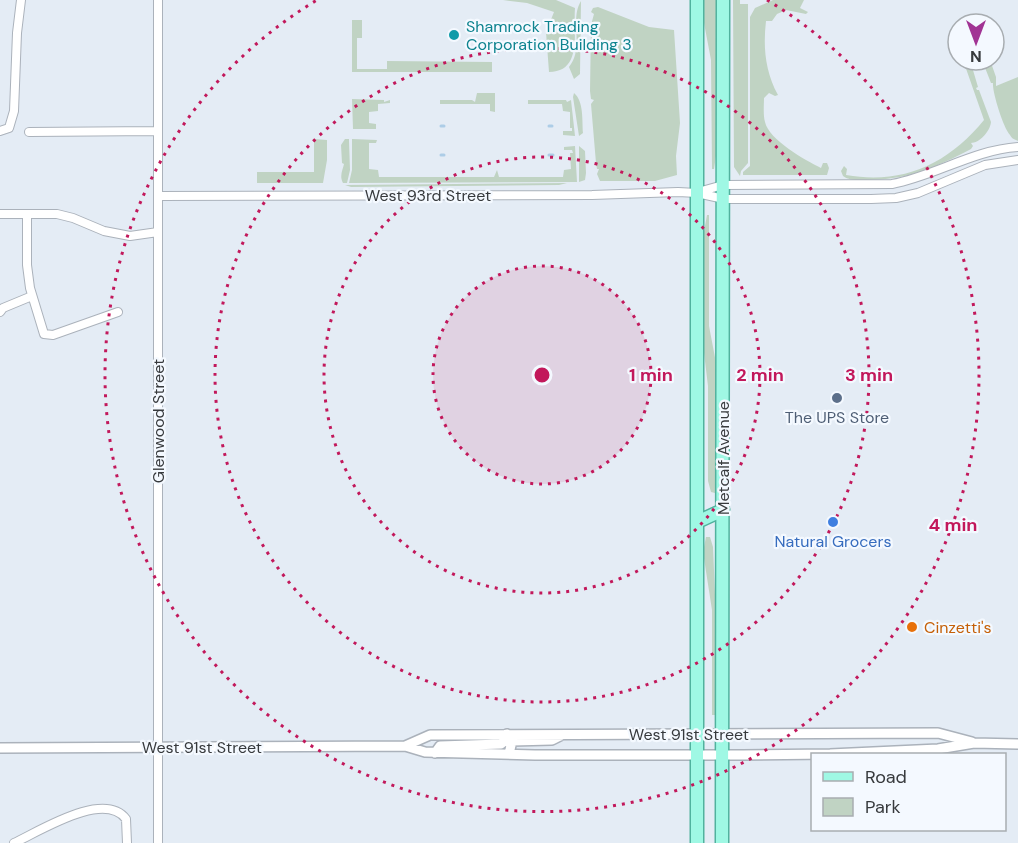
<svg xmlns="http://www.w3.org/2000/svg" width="1018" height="843" viewBox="0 0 1018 843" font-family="'DM Sans',sans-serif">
<rect width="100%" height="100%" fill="#e4ecf5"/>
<path fill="#c0d3c3" d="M 503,0 L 556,0 L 575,8 C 573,31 583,72 549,72 L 546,32 L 554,12 L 527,3 Z
M 703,0 L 718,0 L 718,142 L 714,169 L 712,169 L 711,60 L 704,23 Z
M 733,0 L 740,0 L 740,4 L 748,4 L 748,163 L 741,171 L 740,176 L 734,167 Z
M 773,0 L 804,0 L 800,8 L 808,12 L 806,14 L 786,10 L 777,14 L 772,21 L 766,21 C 763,47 765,71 778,95 L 775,96 L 769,93 L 764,98 C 764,105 763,115 765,122 C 769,140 805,160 821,168 L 823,163 L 827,163 L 829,168 L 827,175 L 743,175 L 743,172 L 750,166 L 750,17 L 755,8 Z
M 581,1 L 580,74 L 574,79 L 569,67 C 585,47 569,20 581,1 Z
M 598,7 L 649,27 L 674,30 L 680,123 L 676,156 L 677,175 L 655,181 L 600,181 L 597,174 L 599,169 L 597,169 L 596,163 L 591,104 L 594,100 L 591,99 L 590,91 L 591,25 L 594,14 L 591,12 L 593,8 Z
M 352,20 L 362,20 L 362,38 L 357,38 L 357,69 L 387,69 L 387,61 L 492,62 L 492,72 L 352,72 Z
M 963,60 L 970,60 L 978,87 L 976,88 L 977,90 L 979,90 L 991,122 C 990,132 979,143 971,143 L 973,146 L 971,149 C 935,168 907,180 866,180 C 858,180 850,181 843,176 L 841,171 L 844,166 L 847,169 L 846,175 C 903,185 948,164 984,120 Z
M 982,60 L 990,60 L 996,77 L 996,86 L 1018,77 L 1018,141 C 1014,139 1012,139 1010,135 C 1003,127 992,91 993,83 L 991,83 Z
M 477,93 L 495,93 L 495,112 L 490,111 L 490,104 L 440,104 L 440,100 L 472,100 L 475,102 Z
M 574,93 C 584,101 582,121 583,133 L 579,136 L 573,97 Z
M 352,99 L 384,100 L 384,102 L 390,100 L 390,103 L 378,104 L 378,111 L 369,112 L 369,123 L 376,124 L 376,129 L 353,129 Z
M 528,100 L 566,100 L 567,102 L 571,100 L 575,136 L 563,135 L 563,131 L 572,131 L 572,128 L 570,128 L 570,112 L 563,111 L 562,104 L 528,104 Z
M 314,139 L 327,140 L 327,160 L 323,183 L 257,183 L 257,172 L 314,172 Z
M 345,139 L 349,139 L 349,141 L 350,170 L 347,183 L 343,183 C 339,176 343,169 344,164 L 342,163 L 341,145 Z
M 352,139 L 377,140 L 376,143 L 369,143 L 369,169 L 378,170 L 379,177 L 494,177 L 497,170 L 499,177 L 563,177 L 564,170 L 571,169 L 570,153 L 573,153 L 572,150 L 564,150 L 564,147 L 575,146 L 577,182 L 349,183 L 352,170 Z
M 579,146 L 585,151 L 586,173 L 585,180 L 579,182 Z
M 567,183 L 559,185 L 351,187 L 345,185 Z
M 707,215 L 709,215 L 709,326 L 717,368 L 717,482 L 715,493 L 711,492 L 708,481 L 708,386 L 704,353 L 703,323 L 703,237 Z
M 706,537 L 710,537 L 713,547 L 717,641 L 717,715 L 712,715 L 712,610 L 703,552 Z"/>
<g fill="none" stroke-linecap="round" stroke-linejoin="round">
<path stroke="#adcde7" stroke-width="3" d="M 441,126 L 444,126
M 549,126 L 552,126
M 441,155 L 444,155
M 549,155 L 553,155"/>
<defs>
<path id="minor" d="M 0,131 L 9,128 L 14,111 L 17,33 L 21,0
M 29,132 L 158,131
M 698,192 L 723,185 L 892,184 C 935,176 973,150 1018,147
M 158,196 L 592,195 L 678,192 L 697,193 L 724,199 L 871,199 L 896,198 L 918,193 L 985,165 L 1018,160
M 0,214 L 57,214 L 73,218 L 104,231 L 130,236 L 158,232
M 27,214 L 27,265 L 30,288 L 44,334 L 53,335 L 118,312
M 0,312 L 3,308 L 32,296
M 14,843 C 40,831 104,790 126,819 L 127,843
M 158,843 L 158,0"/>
<path id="tertiary" d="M 405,746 L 430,735 L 938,733 L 972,742
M 0,748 L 405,746 L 425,752 L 535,755 L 743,755 L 830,754 L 938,749 L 974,743 L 1018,744
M 435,753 L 440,746 L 501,744 L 506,740 L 507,734
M 509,754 L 512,741 L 552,740 L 562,735"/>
<path id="primary" d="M 697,0 L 697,843
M 697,522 L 723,510
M 722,843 L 723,0"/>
</defs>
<use href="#minor" stroke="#abb2bb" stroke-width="10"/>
<use href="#tertiary" stroke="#abb2bb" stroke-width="12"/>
<use href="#primary" stroke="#51b29e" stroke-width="15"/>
<use href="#minor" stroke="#fff" stroke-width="8"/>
<use href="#tertiary" stroke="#fff" stroke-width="9"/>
<use href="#primary" stroke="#9ff8e4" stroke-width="12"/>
</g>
<circle cx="542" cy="375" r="109" fill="#c2185b" fill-opacity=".12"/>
<g fill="none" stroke="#c2185b" stroke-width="3" stroke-dasharray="3 6">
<circle cx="542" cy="375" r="109"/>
<circle cx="542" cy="375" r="218"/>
<circle cx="542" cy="375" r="327"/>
<path d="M767 0A437 437 0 1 1 317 0"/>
</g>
<circle fill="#0f9aa8" stroke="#f4f9ff" stroke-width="2" cx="454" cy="35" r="6"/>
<circle fill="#5c6f8a" stroke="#f4f9ff" stroke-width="2" cx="837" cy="398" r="6"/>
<circle fill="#3f7fe0" stroke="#f4f9ff" stroke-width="2" cx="833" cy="522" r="6"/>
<circle fill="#e8710a" stroke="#f4f9ff" stroke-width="2" cx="912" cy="627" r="6"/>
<g text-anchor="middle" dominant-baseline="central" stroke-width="4.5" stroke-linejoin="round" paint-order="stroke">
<g font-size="16" fill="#0d838f" stroke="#f4f9ff" text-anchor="start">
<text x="466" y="26">Shamrock Trading<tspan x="466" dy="18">Corporation Building 3</tspan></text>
</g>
<g font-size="16" fill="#373a3d" stroke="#f4f9ff">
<text x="428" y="195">West 93rd Street</text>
<text transform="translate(158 421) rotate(-90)">Glenwood Street</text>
<text transform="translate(723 458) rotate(-90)">Metcalf Avenue</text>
<text x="689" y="734">West 91st Street</text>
<text x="202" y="747">West 91st Street</text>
</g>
<g font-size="16" fill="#4e5e75" stroke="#f4f9ff">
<text x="837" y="417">The UPS Store</text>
</g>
<g font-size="16" fill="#366cbe" stroke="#f4f9ff">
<text x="833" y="541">Natural Grocers</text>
</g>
<g font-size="16" fill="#c56008" stroke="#f4f9ff" text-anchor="start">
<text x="924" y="627">Cinzetti's</text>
</g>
</g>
<circle cx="542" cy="375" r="9" fill="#c2185b" stroke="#f4f9ff" stroke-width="3"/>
<g font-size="18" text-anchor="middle" font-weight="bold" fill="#c2185b" stroke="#f4f9ff" stroke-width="4.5" stroke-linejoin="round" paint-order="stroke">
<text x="651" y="381">1 min</text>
<text x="760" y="381">2 min</text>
<text x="869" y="381">3 min</text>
<text x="953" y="531">4 min</text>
</g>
<rect x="811" y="753" width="195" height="78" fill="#f4f9ff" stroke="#a8adb1" stroke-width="1.5"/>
<rect x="823" y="772" width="30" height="9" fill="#9ff8e4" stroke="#a8adb1" stroke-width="1.5"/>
<text x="865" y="783" font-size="18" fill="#373a3d">Road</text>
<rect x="823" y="798" width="30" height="18" fill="#c0d3c3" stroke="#a8adb1" stroke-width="1.5"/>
<text x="865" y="813" font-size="18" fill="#373a3d">Park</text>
<g transform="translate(976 42) rotate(180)"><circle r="28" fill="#f4f9ff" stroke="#a8adb1" stroke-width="1.5"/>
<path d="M0-4.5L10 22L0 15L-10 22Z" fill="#a13494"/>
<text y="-9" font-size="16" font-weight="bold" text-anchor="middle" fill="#373a3d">N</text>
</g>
</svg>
